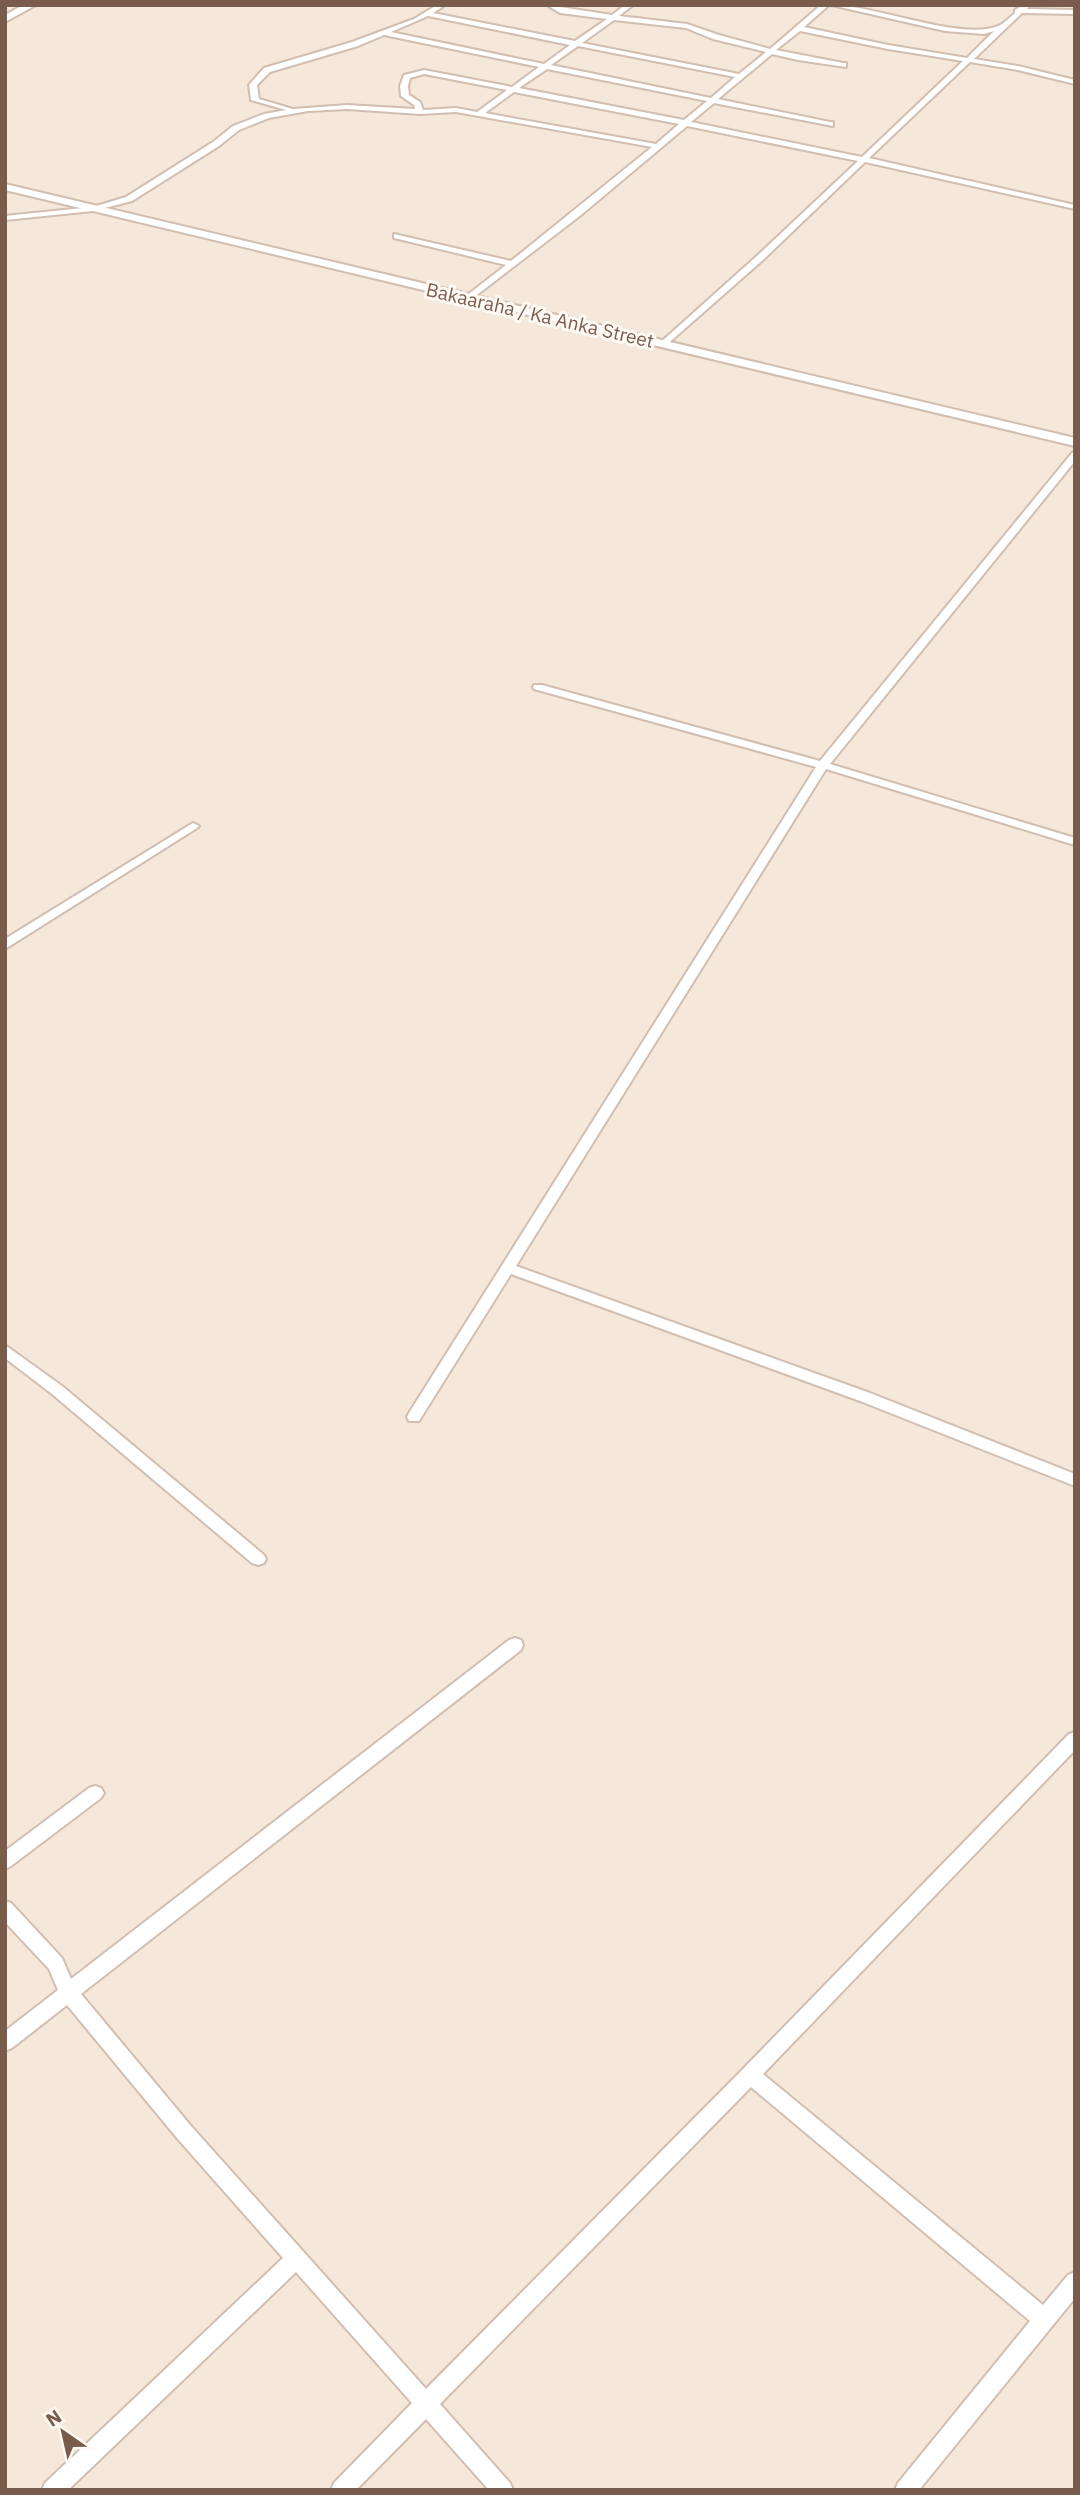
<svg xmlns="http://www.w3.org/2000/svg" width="1080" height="2495" viewBox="0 0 1080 2495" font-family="'IBM Plex Sans',sans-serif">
<rect width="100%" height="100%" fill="#fdf6ec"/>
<path fill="#f5e8da" d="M 5,5 L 1075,5 L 1075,2490 L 5,2490 Z"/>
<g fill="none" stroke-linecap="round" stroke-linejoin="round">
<defs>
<path id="minor" d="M 437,5 L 445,5 L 433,13 L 575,41 L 607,19 L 560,13 L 547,5 L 612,15 L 625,5 L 633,5 L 619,16 L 687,24 L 719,35 L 770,49 L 821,5 L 829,5 L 804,27 L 888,45 L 967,58 L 994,31 L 984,34 L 945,31 L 831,5 C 876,5 960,41 998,26 C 1004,24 1010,17 1015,13 L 1015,10 L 1023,5 L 1030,5 L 1027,9 L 1075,10 L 1075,14 L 1022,13 L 974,59 L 1018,66 L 1075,80 L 1075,84 L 1018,70 L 970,62 L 869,158 L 1075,205 L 1075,209 L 865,162 L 764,259 L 664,347 L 660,344 L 661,342 L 758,255 L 858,161 L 687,126 L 581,215 L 469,301 L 465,298 L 466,296 L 506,265 L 394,238 L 394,234 L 511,261 L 652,147 L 456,112 L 420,114 L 347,109 L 308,111 L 269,118 L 239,130 L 219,146 L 132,201 L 93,211 L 5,220 L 5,216 L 93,207 L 126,197 L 213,142 L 233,126 L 264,114 L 286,110 L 251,100 L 249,85 L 264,68 L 352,42 L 414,19 ZM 428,16 L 570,45 L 544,64 L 391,32 ZM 614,20 L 686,28 L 713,39 L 766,52 L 739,74 L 582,43 ZM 800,31 L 888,49 L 963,61 L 862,157 L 691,122 L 714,103 L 833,126 L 833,122 L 830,122 L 718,99 L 772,54 L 798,60 L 846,67 L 846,63 L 843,63 L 776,50 ZM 384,35 L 539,67 L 512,87 L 424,70 L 404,75 L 400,86 L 401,96 L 414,105 L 415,109 L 347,105 L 293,109 L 259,99 L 257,85 L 270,72 L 358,46 ZM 578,46 L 735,77 L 711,98 L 551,65 ZM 547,69 L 707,101 L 684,120 L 519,88 ZM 424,74 L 507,90 L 477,112 L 456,108 L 423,110 L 420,102 L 409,95 L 408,86 L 410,78 ZM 514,92 L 679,124 L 656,144 L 485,113 Z
M 1075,452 L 1075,461 L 830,764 L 1075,838 L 1075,845 L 826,769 L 516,1266 L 870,1393 L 1075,1474 L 1075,1486 L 860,1401 L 511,1274 L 419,1421 L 409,1421 L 407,1417 L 409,1413 L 816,767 L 534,689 L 533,687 L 534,685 L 542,685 L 820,761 L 1072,453 Z
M 193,823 L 199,826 L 197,828 L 5,949 L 5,939 Z
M 5,1345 L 62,1386 L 264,1555 L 266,1559 L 264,1563 L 258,1565 L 252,1563 L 52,1394 L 5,1358 Z
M 515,1638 L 521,1640 L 523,1645 L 521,1650 L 81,1994 L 191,2126 L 426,2389 L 743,2069 L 1069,1734 L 1075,1732 L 1075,1750 L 763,2074 L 1043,2305 L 1068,2275 L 1075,2272 L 1075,2298 L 919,2490 L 895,2490 L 898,2483 L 1030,2321 L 751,2087 L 440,2404 L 510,2483 L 513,2490 L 489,2490 L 426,2419 L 356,2490 L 331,2490 L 334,2483 L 412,2403 L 296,2272 L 68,2490 L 42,2490 L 45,2483 L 283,2258 L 177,2138 L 67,2005 L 12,2048 L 5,2051 L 5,2031 L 58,1990 L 49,1969 L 5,1922 L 5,1901 L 11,1903 L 62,1958 L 71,1979 L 509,1640 Z
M 95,1786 L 101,1788 L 104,1793 L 101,1798 L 11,1866 L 5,1869 L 5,1851 L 89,1788 Z"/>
<path id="tertiary" d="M 23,5 L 36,5 L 5,22 L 5,15 Z
M 5,184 L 1075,438 L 1075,446 L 5,190 Z"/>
</defs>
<use href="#minor" stroke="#d1beb0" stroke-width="4"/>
<use href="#tertiary" stroke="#d1beb0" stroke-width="4"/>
<use href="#minor" fill="#fff" fill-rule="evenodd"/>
<use href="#tertiary" fill="#fff" fill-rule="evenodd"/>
</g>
<g text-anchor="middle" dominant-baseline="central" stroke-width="6" stroke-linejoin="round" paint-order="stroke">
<g font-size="19" fill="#7a5c4d" stroke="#fffaf3">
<text transform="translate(540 315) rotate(13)">Bakaaraha / Ka Anka Street</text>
</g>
</g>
<rect width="1080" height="2495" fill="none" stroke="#7a5c4d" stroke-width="14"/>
<g transform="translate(63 2432) rotate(326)" stroke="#fffaf3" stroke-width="5" paint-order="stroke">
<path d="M0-5L12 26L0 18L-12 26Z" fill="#7a5c4d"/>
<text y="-10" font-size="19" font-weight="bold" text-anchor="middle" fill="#7a5c4d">N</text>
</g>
</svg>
